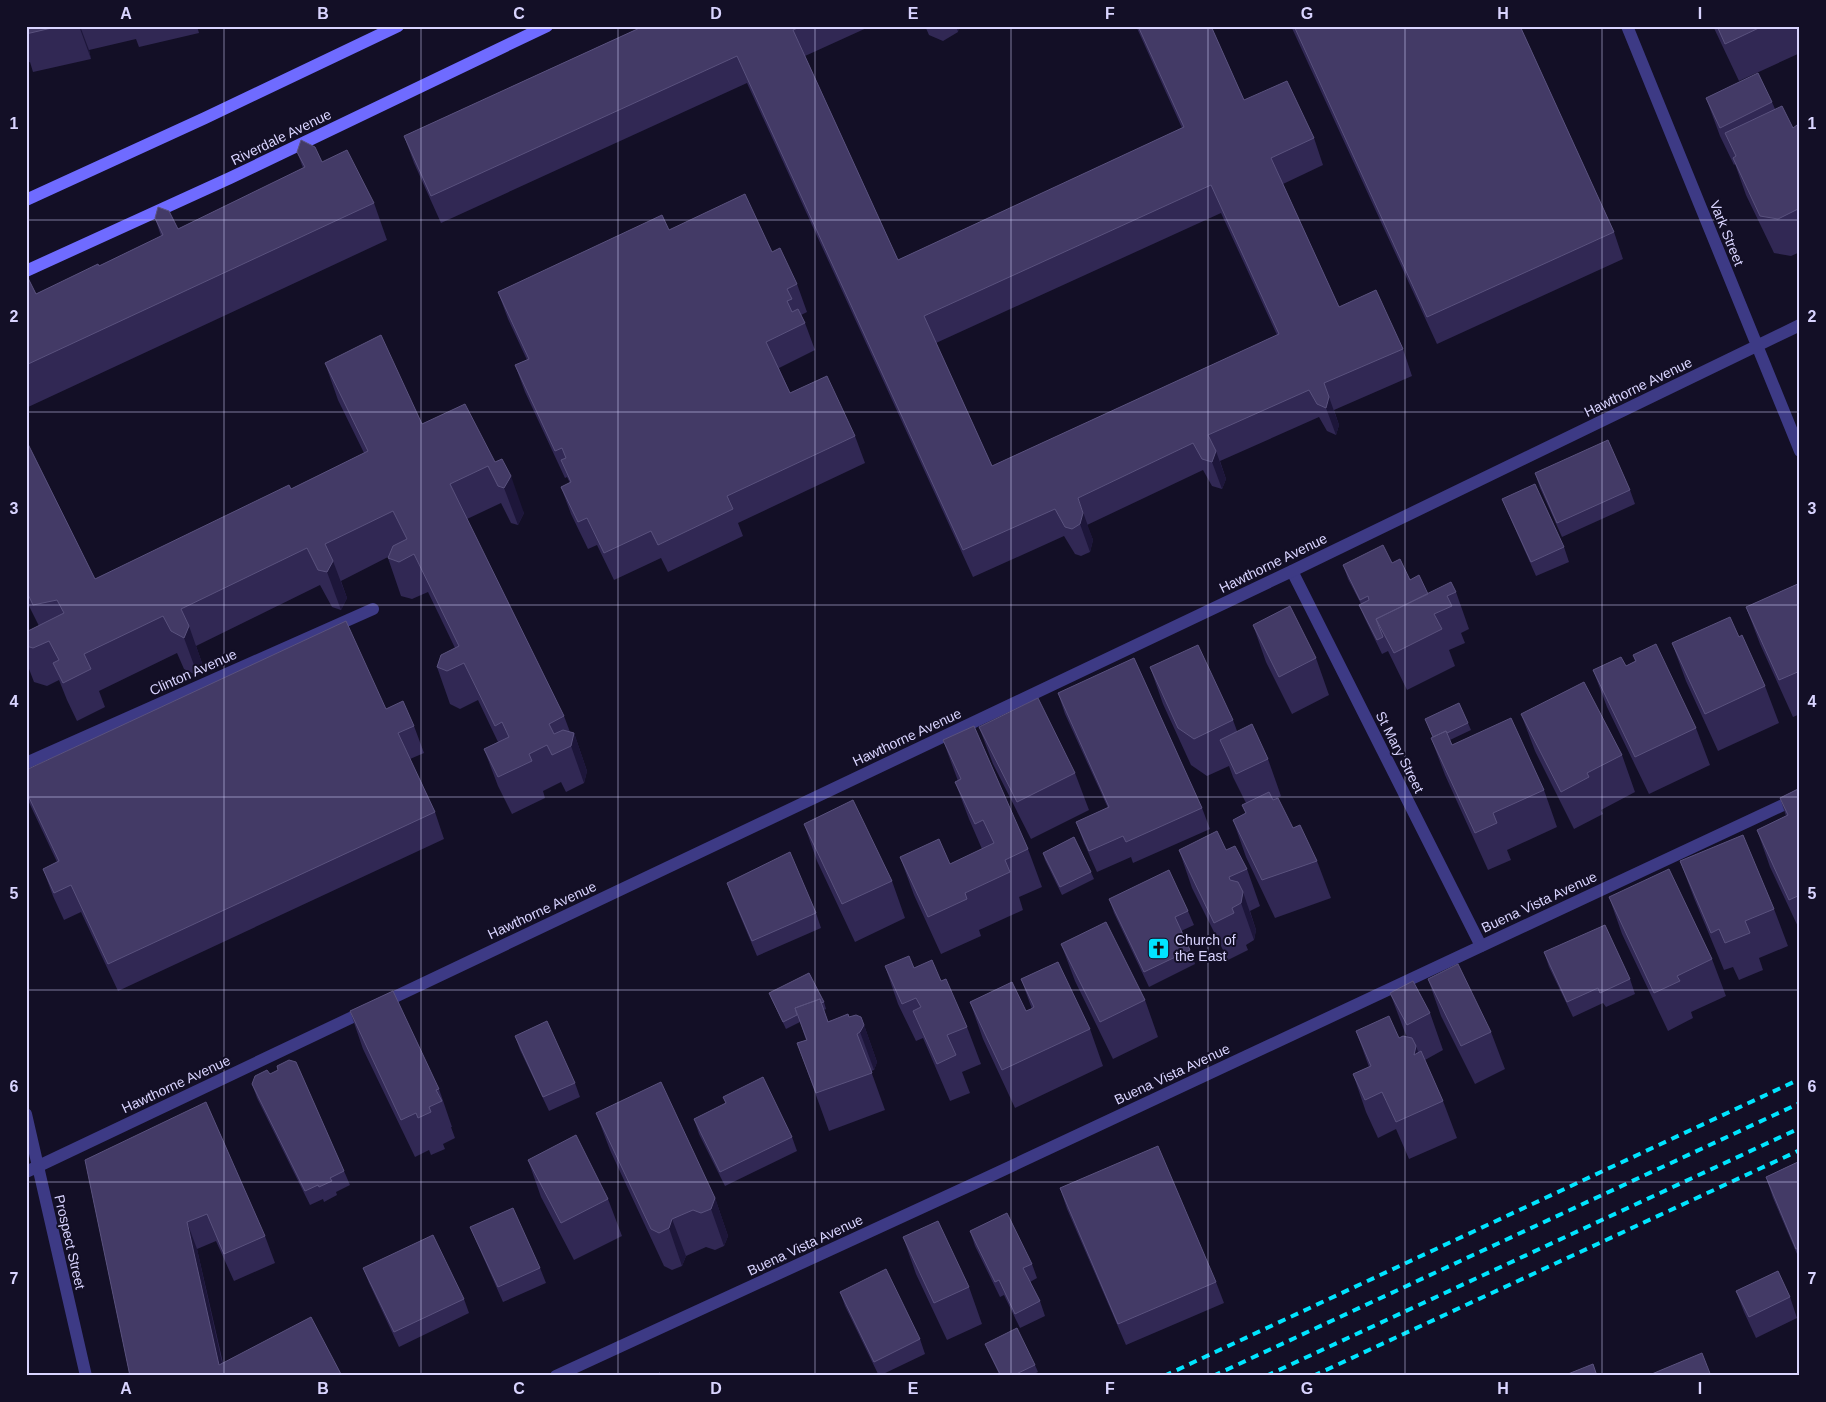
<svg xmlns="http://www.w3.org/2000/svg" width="1826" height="1402" viewBox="0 0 1826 1402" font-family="Arial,sans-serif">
<rect width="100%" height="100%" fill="#130f26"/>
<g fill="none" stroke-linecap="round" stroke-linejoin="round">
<path stroke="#3d3a85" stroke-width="12" d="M 1292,571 L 1481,946
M 26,763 L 373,609"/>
<path stroke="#3d3a85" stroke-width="12" d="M 1627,26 L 1800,451
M 26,1114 L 86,1376
M 26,1172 L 1292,571 L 1800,325
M 556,1376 L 971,1185 L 1800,797"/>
<path stroke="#6f6bff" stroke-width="12" d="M 26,200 L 205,118 L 398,26
M 26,271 L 230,178 L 547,26"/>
<path stroke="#00e5ff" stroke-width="4" stroke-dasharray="8 6" stroke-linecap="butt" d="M 1164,1376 L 1800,1079
M 1213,1376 L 1800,1103
M 1266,1376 L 1800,1128
M 1313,1376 L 1800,1150"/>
</g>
<path fill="#312854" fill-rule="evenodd" d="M 26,26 L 197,26 L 199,33 L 139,47 L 136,39 L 89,50 L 91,59 L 33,72 L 30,62 L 26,63 Z
M 644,26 L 871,26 L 805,56 L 898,260 L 1182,128 L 1136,26 L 1211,26 L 1244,100 L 1314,138 L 1323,165 L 1283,184 L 1339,307 L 1403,349 L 1412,376 L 1334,410 L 1339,425 L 1336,435 L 1327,431 L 1319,417 L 1220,461 L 1226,479 L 1222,489 L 1212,486 L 1203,470 L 1087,525 L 1093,540 L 1090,552 L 1081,556 L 1075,554 L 1064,536 L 973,577 L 747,83 L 441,223 L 414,163 L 404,136 ZM 1221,213 L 1277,335 L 992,466 L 936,343 Z
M 925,26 L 959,26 L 958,32 L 943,41 L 929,35 Z
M 1291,26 L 1520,26 L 1614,232 L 1623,259 L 1437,344 Z
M 1713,26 L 1800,26 L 1800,53 L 1739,81 Z
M 1706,98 L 1772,102 L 1775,109 L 1793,128 L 1800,131 L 1800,252 L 1791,256 L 1774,253 L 1746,195 L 1735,164 L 1734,165 L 1720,136 Z
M 297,152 L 322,162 L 374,203 L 387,240 L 26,408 L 26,276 L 36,294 L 99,266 L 161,236 L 155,218 L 178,229 L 303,168 Z
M 669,230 L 772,252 L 797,284 L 807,312 L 801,315 L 805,323 L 815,350 L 779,368 L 790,393 L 855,436 L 865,463 L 738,523 L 743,536 L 668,572 L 661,558 L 614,580 L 597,545 L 588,549 L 571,514 L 561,487 L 570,483 L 567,477 L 565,478 L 525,392 L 515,365 L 527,360 L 508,319 L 498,292 Z
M 325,363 L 422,424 L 495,462 L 524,513 L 518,525 L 511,523 L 501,503 L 467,519 L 564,716 L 570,732 L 574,733 L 587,771 L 584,783 L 566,792 L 561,782 L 543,791 L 545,798 L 512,814 L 498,786 L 484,749 L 498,742 L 478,700 L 460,709 L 450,704 L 437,667 L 455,648 L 428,592 L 412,599 L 401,596 L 388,558 L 388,557 L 341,581 L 347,598 L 341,610 L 332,607 L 320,585 L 196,646 L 202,663 L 198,676 L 184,669 L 177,653 L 99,691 L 105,707 L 77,721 L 67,700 L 59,680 L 47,686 L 34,682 L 26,661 L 26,632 L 39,626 L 26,600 L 26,440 L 95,579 L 291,489 L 364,453 L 338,400 Z
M 1535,473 L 1630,490 L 1635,504 L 1562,537 L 1540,488 Z
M 1502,499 L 1564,547 L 1569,562 L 1536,576 L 1508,513 Z
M 1392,563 L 1428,594 L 1456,592 L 1469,629 L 1461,633 L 1465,643 L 1449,650 L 1455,666 L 1407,690 L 1388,651 L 1382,654 L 1365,619 L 1359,605 L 1361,604 L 1348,579 L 1343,565 Z
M 1800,583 L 1800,714 L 1793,717 L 1760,644 L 1746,607 Z
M 1253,625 L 1316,658 L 1329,695 L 1292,714 L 1266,662 Z
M 1739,637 L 1765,686 L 1779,723 L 1718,751 L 1686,681 L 1672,643 Z
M 1633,655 L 1696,728 L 1710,765 L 1649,794 L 1607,707 L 1593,670 L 1626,666 L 1635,661 Z
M 1150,667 L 1233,720 L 1237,731 L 1268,759 L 1281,796 L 1273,800 L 1317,861 L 1331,898 L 1275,918 L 1246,857 L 1233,820 L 1246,814 L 1242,805 L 1246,803 L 1233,777 L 1229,766 L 1207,776 L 1191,765 L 1163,704 Z
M 1058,693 L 1202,808 L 1210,829 L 1133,863 L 1131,857 L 1097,872 L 1084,843 L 1076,822 L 1108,808 L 1065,714 Z
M 386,709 L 414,726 L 424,753 L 410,759 L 435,812 L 444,839 L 118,991 L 81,912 L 64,920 L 53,896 L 43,869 L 57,862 L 26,796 L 26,770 Z
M 1521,714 L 1622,755 L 1635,792 L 1601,810 L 1603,814 L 1574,829 L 1535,751 Z
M 1425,719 L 1468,723 L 1471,730 L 1450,740 L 1452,745 L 1544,790 L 1557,827 L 1507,850 L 1511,860 L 1488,870 L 1445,775 L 1431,738 L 1433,737 Z
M 979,727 L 1075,773 L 1089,810 L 1031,839 L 993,764 Z
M 943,740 L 1028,849 L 1042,887 L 1019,897 L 1023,910 L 979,930 L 981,936 L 941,954 L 914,895 L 900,857 L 950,864 L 982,849 L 969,819 L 955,782 L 958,781 Z
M 1800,788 L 1800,931 L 1770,867 L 1757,830 L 1786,816 L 1780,798 Z
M 804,824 L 892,881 L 905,918 L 855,942 L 817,861 Z
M 1179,850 L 1226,850 L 1247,869 L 1260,906 L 1250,911 L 1256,930 L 1254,940 L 1246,945 L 1248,950 L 1228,960 L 1192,888 Z
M 1043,853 L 1091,872 L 1094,879 L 1062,895 L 1045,860 Z
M 1680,861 L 1774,909 L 1788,946 L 1759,958 L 1763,970 L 1739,980 L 1733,967 L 1724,970 L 1694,898 Z
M 727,883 L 816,913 L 821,928 L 757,956 L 732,897 Z
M 1609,897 L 1712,959 L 1726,996 L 1691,1012 L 1693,1018 L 1668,1031 L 1622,934 Z
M 1109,899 L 1188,911 L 1194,925 L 1181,931 L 1190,950 L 1195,964 L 1149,987 L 1114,913 Z
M 1061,944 L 1145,1000 L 1158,1037 L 1113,1059 L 1075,981 Z
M 1544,952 L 1630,979 L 1635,994 L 1606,1007 L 1603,1003 L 1573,1017 L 1549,967 Z
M 885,966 L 941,981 L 967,1027 L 981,1064 L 962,1072 L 970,1093 L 950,1101 L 923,1038 L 916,1041 L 898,1004 Z
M 1021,979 L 1090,1029 L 1103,1066 L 1015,1108 L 983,1039 L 970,1002 L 1026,1011 L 1032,1009 Z
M 1428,979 L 1491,1032 L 1505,1069 L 1475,1084 L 1441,1016 Z
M 769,993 L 824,1002 L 826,1009 L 824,1010 L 828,1021 L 849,1017 L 864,1025 L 877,1062 L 874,1070 L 871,1071 L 885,1110 L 829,1131 L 797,1043 L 806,1040 L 800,1022 L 786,1029 L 772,1000 Z
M 1390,993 L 1430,1013 L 1443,1050 L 1425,1060 L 1443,1101 L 1457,1138 L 1409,1159 L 1396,1129 L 1378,1138 L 1366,1112 L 1353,1074 L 1369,1067 L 1356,1031 L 1399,1038 L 1407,1037 L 1404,1030 Z
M 350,1011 L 439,1089 L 452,1127 L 451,1127 L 455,1138 L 443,1144 L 445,1149 L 431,1155 L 429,1150 L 415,1157 L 363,1049 Z
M 515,1036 L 575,1083 L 580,1097 L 549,1111 L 520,1050 Z
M 270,1074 L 344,1171 L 350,1185 L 336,1192 L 337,1195 L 324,1202 L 323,1199 L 310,1205 L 257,1098 L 252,1084 Z
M 723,1097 L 792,1137 L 797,1151 L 725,1186 L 699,1134 L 694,1119 L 726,1104 Z
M 596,1113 L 715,1198 L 728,1236 L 724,1246 L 715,1250 L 706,1247 L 686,1256 L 682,1266 L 672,1270 L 664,1266 L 610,1150 Z
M 85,1160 L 265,1236 L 275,1263 L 234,1281 L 216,1241 L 197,1249 L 223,1363 L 130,1376 Z
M 528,1160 L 608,1199 L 622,1236 L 574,1260 L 541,1197 Z
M 1800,1161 L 1800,1261 L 1773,1198 L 1766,1177 Z
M 1060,1188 L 1216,1282 L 1224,1303 L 1126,1345 L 1067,1209 Z
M 470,1227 L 540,1268 L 546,1283 L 503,1302 L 476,1241 Z
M 970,1231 L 1032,1264 L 1037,1278 L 1030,1282 L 1040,1301 L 1045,1316 L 1020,1328 L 1004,1295 L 1000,1297 L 975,1246 Z
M 903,1237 L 969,1287 L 982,1324 L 947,1340 L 916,1274 Z
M 363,1268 L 464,1299 L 469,1313 L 399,1347 L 369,1283 Z
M 1736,1291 L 1790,1297 L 1797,1318 L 1756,1338 L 1744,1312 Z
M 840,1292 L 920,1339 L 925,1354 L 879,1376 L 845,1306 Z
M 985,1344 L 1035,1365 L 1038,1372 L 1030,1376 L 1000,1376 L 988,1351 Z"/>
<path fill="#1d163a" d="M 79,26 L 80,26 L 89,50 L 91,59 Z
M 956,26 L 959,26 L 958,32 Z
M 1329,397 L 1339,425 L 1336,435 L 1326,408 Z
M 1216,451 L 1226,479 L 1222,489 L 1212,462 Z
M 511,476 L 524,513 L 518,525 L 504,488 Z
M 1078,498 L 1093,540 L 1090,552 L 1080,524 Z
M 333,561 L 347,598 L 341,610 L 327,572 Z
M 189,626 L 202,663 L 198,676 L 184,638 Z
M 574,733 L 587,771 L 584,783 L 571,746 Z
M 1243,892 L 1256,930 L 1254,940 L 1241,903 Z
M 864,1025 L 877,1062 L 874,1070 L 860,1032 Z
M 1416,1046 L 1430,1083 L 1414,1055 Z
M 715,1198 L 728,1236 L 724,1246 L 711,1209 Z
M 672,1219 L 686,1256 L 682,1266 L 669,1228 Z
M 187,1222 L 197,1249 L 225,1376 L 219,1365 Z"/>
<path fill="#433a66" stroke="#5a527e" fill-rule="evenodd" d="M 26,26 L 60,26 L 26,34 Z
M 644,26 L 802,26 L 793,30 L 898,260 L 1184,127 L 1138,26 L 1211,26 L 1244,100 L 1287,81 L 1314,138 L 1271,158 L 1339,307 L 1376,290 L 1403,349 L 1324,383 L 1329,397 L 1326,408 L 1317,404 L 1309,390 L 1208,435 L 1216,451 L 1212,462 L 1202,459 L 1193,443 L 1078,498 L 1083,513 L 1080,524 L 1072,529 L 1065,527 L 1055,509 L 963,550 L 737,56 L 431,196 L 404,136 ZM 1211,185 L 1279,334 L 992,466 L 924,316 Z
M 1294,26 L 1520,26 L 1614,232 L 1427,317 Z
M 1717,26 L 1763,26 L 1725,44 Z
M 1758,73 L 1772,102 L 1720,128 L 1706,98 Z
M 1782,106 L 1793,128 L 1797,125 L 1800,131 L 1800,208 L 1778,219 L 1760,216 L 1733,158 L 1736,156 L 1725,133 Z
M 301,140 L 315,147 L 322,162 L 347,150 L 374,203 L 26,365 L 26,276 L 27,276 L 36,294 L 98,264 L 99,266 L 163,235 L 155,218 L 158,207 L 169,211 L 178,229 L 305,167 L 297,152 Z
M 745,194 L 772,252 L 780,248 L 797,284 L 787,289 L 792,299 L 787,301 L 792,312 L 798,309 L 805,323 L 766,342 L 790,393 L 827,376 L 855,436 L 727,496 L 733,509 L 658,545 L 651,531 L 604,553 L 587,518 L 578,522 L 561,487 L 571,482 L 561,460 L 566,458 L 562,448 L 555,451 L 515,365 L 529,359 L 498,292 L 662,215 L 669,230 Z
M 381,335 L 422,424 L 465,404 L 495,462 L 502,459 L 511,476 L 504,488 L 498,486 L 488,466 L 450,484 L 564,716 L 549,724 L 554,734 L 563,730 L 574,733 L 571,746 L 552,755 L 547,745 L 529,754 L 532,761 L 498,777 L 484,749 L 509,737 L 502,722 L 495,726 L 464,663 L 447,671 L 437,667 L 441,655 L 459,646 L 414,554 L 399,562 L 388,558 L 393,546 L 407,539 L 393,511 L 325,544 L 333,561 L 327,572 L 318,570 L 307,548 L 181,609 L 189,626 L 184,638 L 171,631 L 163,616 L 84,654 L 91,669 L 63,683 L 53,663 L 59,660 L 49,641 L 33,648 L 26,646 L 26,632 L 64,613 L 57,600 L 33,605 L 26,590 L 26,440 L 95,579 L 289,485 L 291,489 L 368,451 L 325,363 Z
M 1608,440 L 1630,490 L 1557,523 L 1535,473 Z
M 1535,484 L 1564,547 L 1531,562 L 1502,499 Z
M 1383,545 L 1392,563 L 1400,559 L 1410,580 L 1419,575 L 1428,594 L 1376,619 L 1383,637 L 1377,640 L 1359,605 L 1369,600 L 1368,596 L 1360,600 L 1343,565 Z
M 1451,582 L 1456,592 L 1447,596 L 1452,606 L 1434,614 L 1442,629 L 1394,653 L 1376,619 Z
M 1800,583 L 1800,671 L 1779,680 L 1746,607 Z
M 1290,606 L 1316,658 L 1279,677 L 1253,625 Z
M 1730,617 L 1739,637 L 1742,635 L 1765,686 L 1705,714 L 1672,643 Z
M 346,621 L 386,709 L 403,701 L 414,726 L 398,733 L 435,812 L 108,964 L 71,885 L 54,893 L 43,869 L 59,861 L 26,791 L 26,770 Z
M 1656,644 L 1696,728 L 1635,757 L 1593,670 L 1621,657 L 1626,666 L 1636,661 L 1633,655 Z
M 1198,645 L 1233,720 L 1194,739 L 1178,728 L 1150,667 Z
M 1134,658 L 1202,808 L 1126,842 L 1123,836 L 1089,851 L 1076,822 L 1109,807 L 1058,693 Z
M 1584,682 L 1622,755 L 1587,773 L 1589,777 L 1561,792 L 1521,714 Z
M 1038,698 L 1075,773 L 1017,802 L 979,727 Z
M 1459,703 L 1468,723 L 1447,733 L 1446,731 L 1433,737 L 1425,719 Z
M 1511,718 L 1544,790 L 1493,813 L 1497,823 L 1475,833 L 1431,738 L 1446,731 L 1452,745 Z
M 1252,724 L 1268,759 L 1236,774 L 1220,740 Z
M 974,726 L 1028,849 L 1005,860 L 1010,872 L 965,893 L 967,899 L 928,917 L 900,857 L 939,839 L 950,864 L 994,843 L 983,820 L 975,824 L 955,782 L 961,779 L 943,740 Z
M 1800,788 L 1800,895 L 1789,900 L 1757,830 L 1788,815 L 1780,798 Z
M 1269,792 L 1273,800 L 1278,798 L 1293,828 L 1300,825 L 1317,861 L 1262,880 L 1233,820 L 1246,813 L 1242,805 Z
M 853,800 L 892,881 L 842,904 L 804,824 Z
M 1217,831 L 1226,850 L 1235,846 L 1247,869 L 1229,877 L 1230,880 L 1238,882 L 1243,892 L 1241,903 L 1232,908 L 1234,913 L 1214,923 L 1179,850 Z
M 1743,835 L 1774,909 L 1745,921 L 1750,933 L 1725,943 L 1719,929 L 1711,933 L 1680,861 Z
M 1074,837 L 1091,872 L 1060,887 L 1043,853 Z
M 790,852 L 816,913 L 752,941 L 727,883 Z
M 1669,869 L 1712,959 L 1677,976 L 1680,981 L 1654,993 L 1609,897 Z
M 1169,870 L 1188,911 L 1175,917 L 1190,950 L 1144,972 L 1109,899 Z
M 1106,922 L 1145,1000 L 1100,1022 L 1061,944 Z
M 1605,925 L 1630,979 L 1600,993 L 1598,988 L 1567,1002 L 1544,952 Z
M 909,956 L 914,968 L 932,960 L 941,981 L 946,979 L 967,1027 L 947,1035 L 956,1055 L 937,1064 L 913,1011 L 921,1007 L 916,998 L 902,1004 L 885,966 Z
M 1058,962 L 1090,1029 L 1002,1070 L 970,1002 L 1012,982 L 1026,1011 L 1031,1009 L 1034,1007 L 1021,979 Z
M 1458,964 L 1491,1032 L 1461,1046 L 1428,979 Z
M 809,973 L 824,1002 L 821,1003 L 820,999 L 795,1008 L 797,1015 L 783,1022 L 769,993 Z
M 1413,981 L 1430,1013 L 1407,1025 L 1390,993 Z
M 393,991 L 439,1089 L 436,1090 L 442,1101 L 429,1107 L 431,1112 L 418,1118 L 416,1113 L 401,1120 L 350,1011 Z
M 820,999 L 828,1022 L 848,1014 L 849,1017 L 856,1015 L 861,1017 L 864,1025 L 860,1032 L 857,1034 L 872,1073 L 816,1093 L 797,1043 L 807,1040 L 795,1008 Z
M 1389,1016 L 1399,1038 L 1403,1036 L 1412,1038 L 1416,1046 L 1414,1055 L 1421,1051 L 1443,1101 L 1396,1122 L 1382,1092 L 1365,1100 L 1353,1074 L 1371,1066 L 1356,1031 Z
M 547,1021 L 575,1083 L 543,1097 L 515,1036 Z
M 289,1060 L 296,1062 L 344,1171 L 330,1178 L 332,1181 L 319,1187 L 318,1185 L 305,1191 L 252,1084 L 255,1076 L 267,1070 L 270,1074 L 278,1070 L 277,1066 Z
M 763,1077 L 792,1137 L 720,1172 L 694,1119 L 726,1103 L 723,1097 Z
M 661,1082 L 715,1198 L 711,1209 L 701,1213 L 693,1210 L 672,1219 L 669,1228 L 659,1233 L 651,1229 L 596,1113 Z
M 206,1102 L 265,1236 L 224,1254 L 207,1214 L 187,1222 L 219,1365 L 311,1317 L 342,1376 L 130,1376 L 85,1160 Z
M 576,1135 L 608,1199 L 561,1223 L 528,1160 Z
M 1158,1146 L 1216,1282 L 1118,1324 L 1060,1188 Z
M 1800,1161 L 1800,1248 L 1796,1249 L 1766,1177 Z
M 513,1208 L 540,1268 L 498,1287 L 470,1227 Z
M 1007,1213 L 1032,1264 L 1023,1268 L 1040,1301 L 1015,1314 L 999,1280 L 995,1282 L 970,1231 Z
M 938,1221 L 969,1287 L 934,1303 L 903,1237 Z
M 433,1235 L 464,1299 L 394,1332 L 363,1268 Z
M 886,1269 L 920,1339 L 874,1362 L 840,1292 Z
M 1778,1271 L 1790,1297 L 1749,1317 L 1736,1291 Z
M 1017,1328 L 1035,1365 L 1012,1376 L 1001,1376 L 985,1344 Z
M 1702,1353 L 1711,1376 L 1647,1376 Z
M 1593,1364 L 1597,1376 L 1563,1376 Z
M 660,1373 L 661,1376 L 653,1376 Z"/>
<path fill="none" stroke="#d9d4ff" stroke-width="1" stroke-opacity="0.55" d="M 224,26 L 224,1376M 421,26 L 421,1376M 618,26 L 618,1376M 815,26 L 815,1376M 1011,26 L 1011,1376M 1208,26 L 1208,1376M 1405,26 L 1405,1376M 1602,26 L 1602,1376M 26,220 L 1800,220M 26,412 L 1800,412M 26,605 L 1800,605M 26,797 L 1800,797M 26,990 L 1800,990M 26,1182 L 1800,1182"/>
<defs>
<symbol id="church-square" viewBox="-11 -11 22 22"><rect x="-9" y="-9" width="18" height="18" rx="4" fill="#00e5ff" stroke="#130f26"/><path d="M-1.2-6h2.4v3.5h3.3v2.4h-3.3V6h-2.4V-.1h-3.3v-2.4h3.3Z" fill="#111"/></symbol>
</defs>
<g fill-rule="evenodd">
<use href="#church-square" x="1146" y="936" width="25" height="25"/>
</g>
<g text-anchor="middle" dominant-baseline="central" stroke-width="4" stroke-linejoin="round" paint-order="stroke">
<g font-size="14" fill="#d9d4ff" stroke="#130f26">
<text transform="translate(281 137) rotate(-26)">Riverdale Avenue</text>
<text transform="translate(1727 233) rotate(68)">Vark Street</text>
<text transform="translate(1638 387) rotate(-26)">Hawthorne Avenue</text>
<text transform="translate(1273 563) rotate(-26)">Hawthorne Avenue</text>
<text transform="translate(193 672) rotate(-24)">Clinton Avenue</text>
<text transform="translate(907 737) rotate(-25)">Hawthorne Avenue</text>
<text transform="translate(1400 752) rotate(63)">St Mary Street</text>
<text transform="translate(1539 902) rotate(-25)">Buena Vista Avenue</text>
<text transform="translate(542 910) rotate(-25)">Hawthorne Avenue</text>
<text transform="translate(1172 1074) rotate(-25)">Buena Vista Avenue</text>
<text transform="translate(176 1084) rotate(-25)">Hawthorne Avenue</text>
<text transform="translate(70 1242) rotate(77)">Prospect Street</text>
<text transform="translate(805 1245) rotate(-25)">Buena Vista Avenue</text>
</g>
<g font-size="14" fill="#d9d4ff" stroke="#130f26" text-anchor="start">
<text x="1175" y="940">Church of<tspan x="1175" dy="16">the East</tspan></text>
</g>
</g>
<rect width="1826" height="1402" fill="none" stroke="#130f26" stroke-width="55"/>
<rect x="28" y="28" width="1770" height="1346" fill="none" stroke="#d9d4ff" stroke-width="2"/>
<g font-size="16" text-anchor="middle" font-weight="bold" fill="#d9d4ff">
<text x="126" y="19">A</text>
<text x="323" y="19">B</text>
<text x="519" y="19">C</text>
<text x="716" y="19">D</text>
<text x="913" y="19">E</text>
<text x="1110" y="19">F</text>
<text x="1307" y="19">G</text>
<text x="1503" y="19">H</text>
<text x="1700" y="19">I</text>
<text x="14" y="129">1</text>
<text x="1812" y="129">1</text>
<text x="14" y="322">2</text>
<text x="1812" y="322">2</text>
<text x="14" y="514">3</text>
<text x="1812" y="514">3</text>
<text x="14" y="707">4</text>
<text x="1812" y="707">4</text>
<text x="14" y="899">5</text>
<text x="1812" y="899">5</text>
<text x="14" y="1092">6</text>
<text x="1812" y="1092">6</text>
<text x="14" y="1284">7</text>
<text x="1812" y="1284">7</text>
<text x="126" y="1394">A</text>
<text x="323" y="1394">B</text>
<text x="519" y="1394">C</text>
<text x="716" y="1394">D</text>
<text x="913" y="1394">E</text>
<text x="1110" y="1394">F</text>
<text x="1307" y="1394">G</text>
<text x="1503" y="1394">H</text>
<text x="1700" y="1394">I</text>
</g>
</svg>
